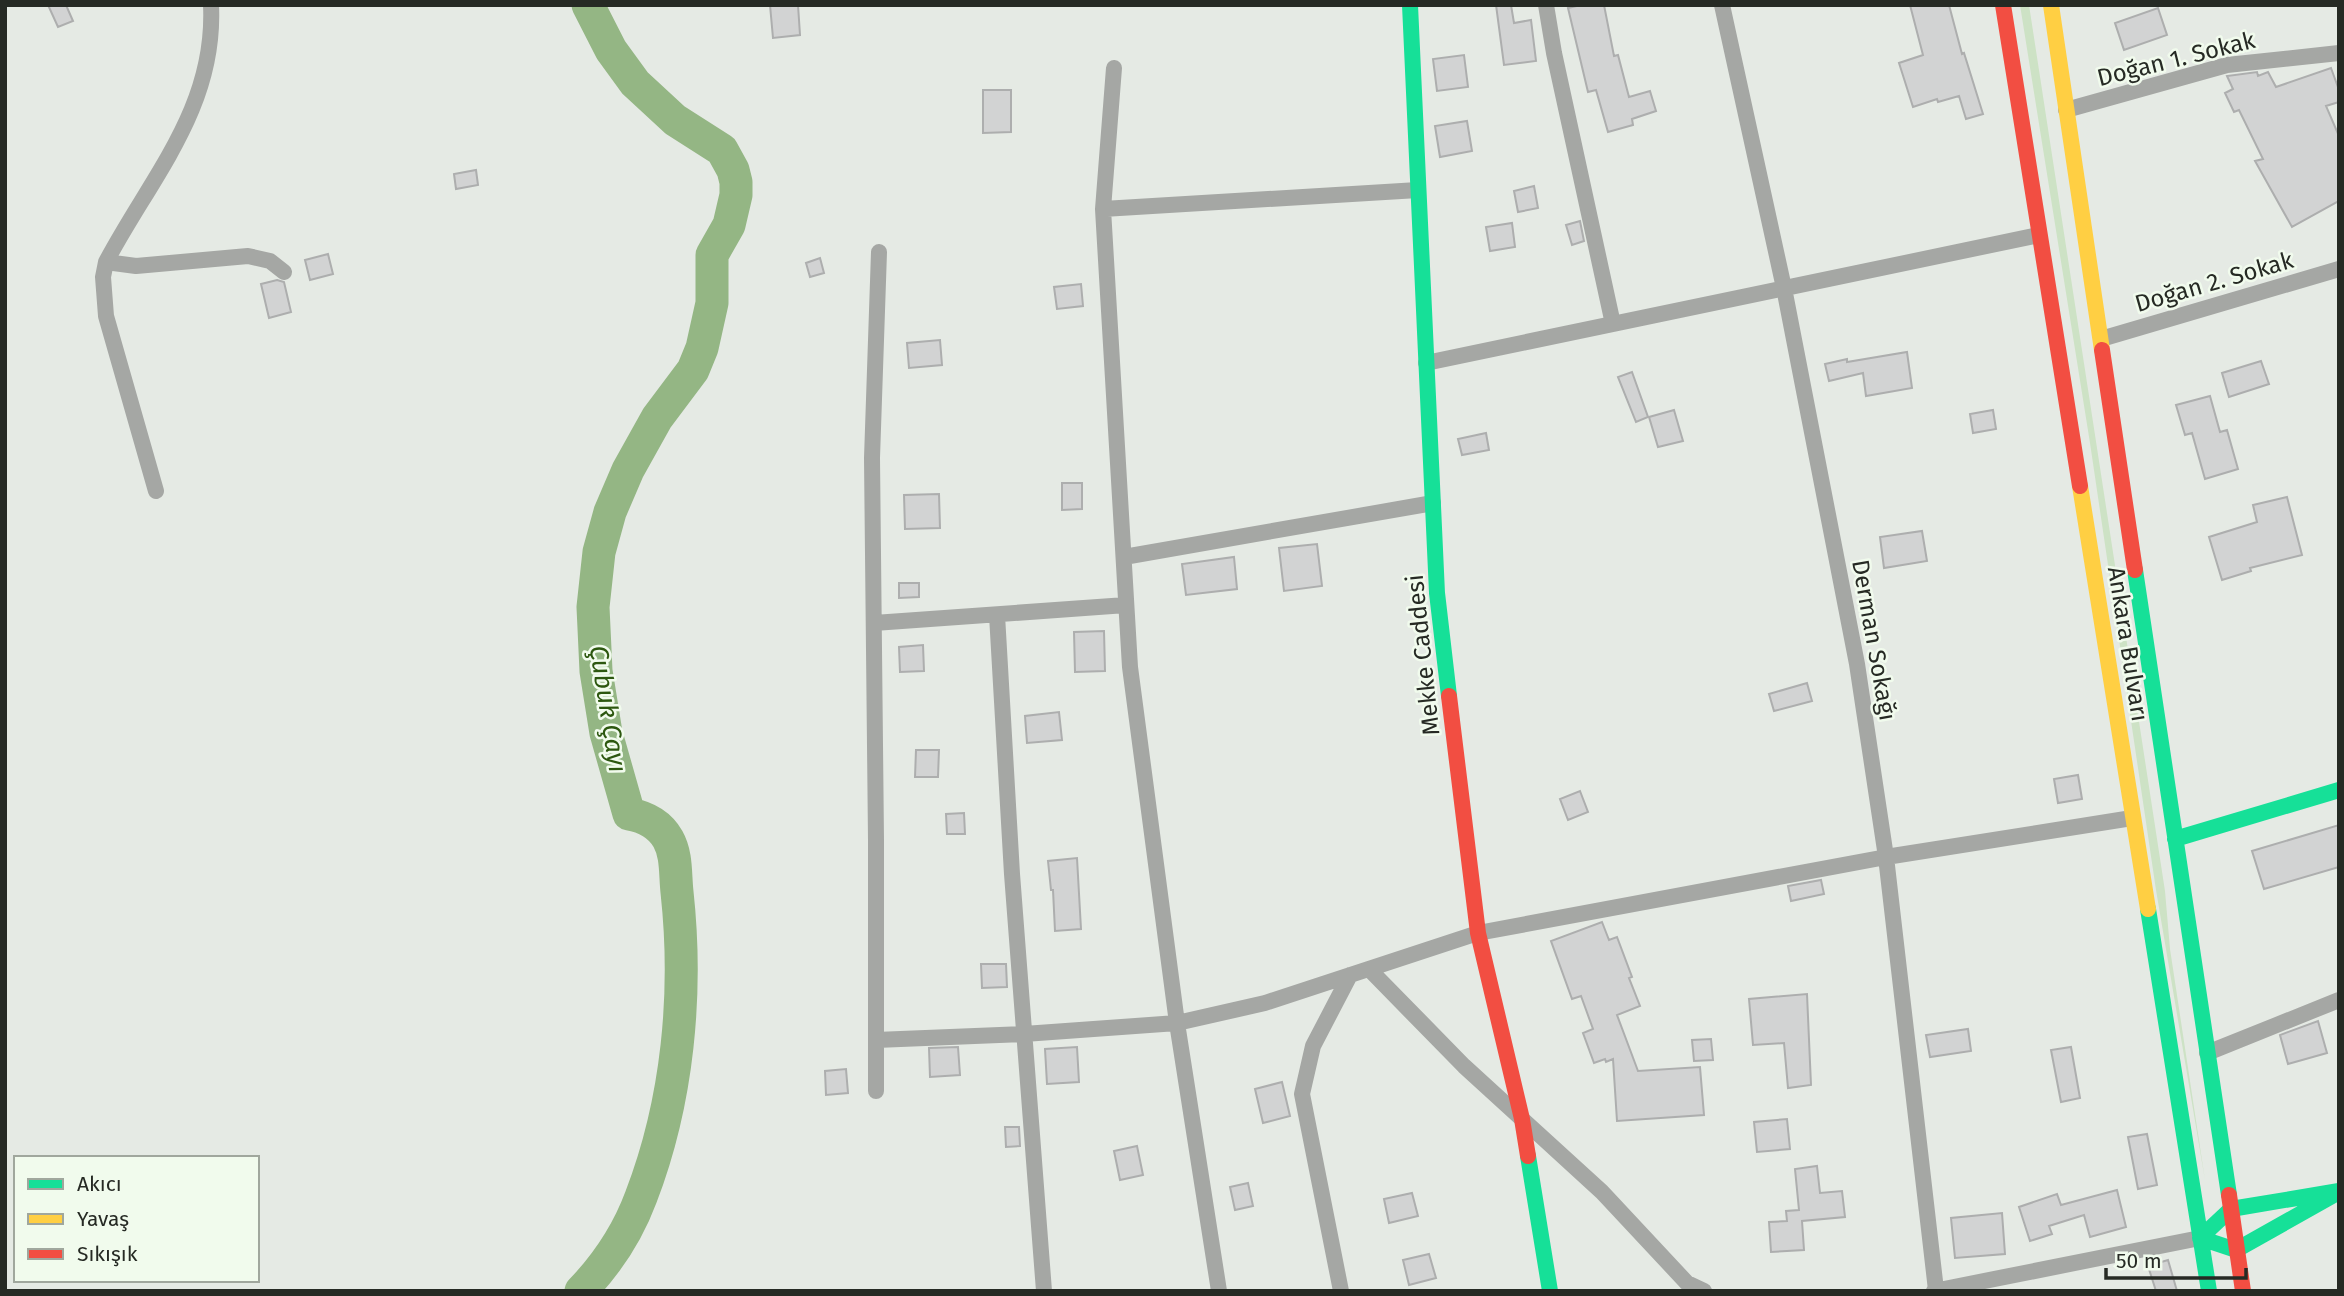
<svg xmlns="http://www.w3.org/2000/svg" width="2344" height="1296" viewBox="0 0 2344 1296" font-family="'Fira Sans',sans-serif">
<rect width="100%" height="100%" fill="#e5eae4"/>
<path fill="#cde2c5" d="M 2020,5 L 2029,5 L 2165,891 L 2170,949 L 2205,1180 L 2156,890 L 2090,443 Z"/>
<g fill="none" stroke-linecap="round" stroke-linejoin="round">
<path stroke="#94b684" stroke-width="33" d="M 581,1291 C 607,1264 628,1232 641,1197 C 678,1101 688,993 677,892 C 675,874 677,855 668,839 C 660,825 646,817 629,814 L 606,733 L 596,671 L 593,607 L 599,552 L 610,512 L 628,470 L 657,418 L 693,370 L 702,348 L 712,303 L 712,255 L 729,225 L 736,195 L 736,182 L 733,170 L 722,150 L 675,120 L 635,83 L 611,50 L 588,5"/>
</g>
<path fill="#d2d3d3" stroke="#adaeae" stroke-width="2" d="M 48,5 L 66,5 L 73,21 L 58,27 Z
M 770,5 L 798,5 L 800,35 L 773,38 Z
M 1496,5 L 1511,5 L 1514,23 L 1531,20 L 1536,61 L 1504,65 Z
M 1581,5 L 1604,5 L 1614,56 L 1618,55 L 1629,97 L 1650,91 L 1656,111 L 1632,119 L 1633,125 L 1608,132 L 1596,90 L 1588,92 L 1568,8 Z
M 1910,5 L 1949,5 L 1962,54 L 1964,53 L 1983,114 L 1966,119 L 1959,96 L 1938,102 L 1937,99 L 1913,107 L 1899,63 L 1923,55 Z
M 2158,8 L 2167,35 L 2124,50 L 2115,23 Z
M 1464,55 L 1468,87 L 1437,91 L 1433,59 Z
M 2331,68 L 2339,90 L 2339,102 L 2326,106 L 2339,136 L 2339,201 L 2292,227 L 2255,161 L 2263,159 L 2239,110 L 2234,112 L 2225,93 L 2233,89 L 2227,76 L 2257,72 L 2258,76 L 2268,72 L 2276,87 Z
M 983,90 L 1011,90 L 1011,132 L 983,133 Z
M 1467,121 L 1472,151 L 1440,157 L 1435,126 Z
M 476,170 L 478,185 L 456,189 L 454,174 Z
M 1534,186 L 1538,208 L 1518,212 L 1514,191 Z
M 1580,221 L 1584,241 L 1572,245 L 1566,225 Z
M 1512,223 L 1515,247 L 1490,251 L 1486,227 Z
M 328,254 L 333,274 L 310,280 L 305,260 Z
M 820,258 L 824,273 L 810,277 L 806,263 Z
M 277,280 L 284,282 L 291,312 L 269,318 L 261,284 Z
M 1081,284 L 1083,306 L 1057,309 L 1054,287 Z
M 940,340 L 942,365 L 909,368 L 907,343 Z
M 1907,352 L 1912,388 L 1866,396 L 1863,373 L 1829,381 L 1825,364 L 1847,359 L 1847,362 Z
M 2261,361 L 2269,384 L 2229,397 L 2222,373 Z
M 1632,372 L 1648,417 L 1636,422 L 1618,377 Z
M 2210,396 L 2220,432 L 2227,430 L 2238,469 L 2205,479 L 2192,433 L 2185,435 L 2176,405 Z
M 1674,410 L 1683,441 L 1658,447 L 1649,417 Z
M 1993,410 L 1996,429 L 1973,433 L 1970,414 Z
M 1486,433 L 1489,450 L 1462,455 L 1458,439 Z
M 1062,483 L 1082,483 L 1082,509 L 1062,510 Z
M 939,494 L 940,528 L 905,529 L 904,495 Z
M 2287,497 L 2302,555 L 2250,568 L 2251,571 L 2222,580 L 2209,537 L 2257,522 L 2253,505 Z
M 1922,531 L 1927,561 L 1884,568 L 1880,537 Z
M 1317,544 L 1322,586 L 1284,591 L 1279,548 Z
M 1234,557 L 1237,589 L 1186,595 L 1182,564 Z
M 899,583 L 919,583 L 919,597 L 899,598 Z
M 1104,631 L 1105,671 L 1075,672 L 1074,632 Z
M 923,645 L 924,671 L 900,672 L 899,647 Z
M 1807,683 L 1812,701 L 1774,711 L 1769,694 Z
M 1059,712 L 1062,740 L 1027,743 L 1025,716 Z
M 916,750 L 939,750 L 938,777 L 915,777 Z
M 2078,775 L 2082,799 L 2058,803 L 2054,779 Z
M 1580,791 L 1588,812 L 1568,820 L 1560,799 Z
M 964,813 L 965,834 L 947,834 L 946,814 Z
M 2339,825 L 2339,867 L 2264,889 L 2252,851 Z
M 1077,858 L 1081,929 L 1055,931 L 1053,890 L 1051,890 L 1048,861 Z
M 1821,880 L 1824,894 L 1791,901 L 1788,886 Z
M 1602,922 L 1609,940 L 1617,937 L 1632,977 L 1629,978 L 1640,1006 L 1617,1015 L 1638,1071 L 1700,1067 L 1704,1115 L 1617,1121 L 1613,1059 L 1606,1062 L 1605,1059 L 1594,1063 L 1583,1033 L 1593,1029 L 1581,996 L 1572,999 L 1551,941 Z
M 981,964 L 1006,964 L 1007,987 L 982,988 Z
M 1807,994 L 1811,1085 L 1788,1088 L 1784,1043 L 1753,1045 L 1749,999 Z
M 2318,1021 L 2327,1053 L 2288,1064 L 2280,1035 Z
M 1968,1029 L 1971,1051 L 1930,1057 L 1926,1035 Z
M 1711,1039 L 1713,1060 L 1694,1061 L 1692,1040 Z
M 958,1047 L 960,1075 L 930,1077 L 929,1048 Z
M 1077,1047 L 1079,1082 L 1047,1084 L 1045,1049 Z
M 2071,1047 L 2080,1098 L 2061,1102 L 2051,1050 Z
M 846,1069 L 848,1093 L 826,1095 L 825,1071 Z
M 1282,1082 L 1290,1116 L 1263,1123 L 1255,1089 Z
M 1787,1119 L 1790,1149 L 1757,1152 L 1754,1122 Z
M 1005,1127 L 1019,1127 L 1020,1146 L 1006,1147 Z
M 2147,1134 L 2157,1185 L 2138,1189 L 2128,1137 Z
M 1137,1146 L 1143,1175 L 1120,1180 L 1114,1151 Z
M 1817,1166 L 1820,1193 L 1842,1191 L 1845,1217 L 1802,1221 L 1804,1250 L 1771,1252 L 1769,1222 L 1787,1221 L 1786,1211 L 1799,1210 L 1795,1169 Z
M 1248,1183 L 1253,1206 L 1235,1210 L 1230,1187 Z
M 2117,1190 L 2126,1227 L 2090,1237 L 2084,1215 L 2049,1226 L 2052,1234 L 2030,1241 L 2019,1207 L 2057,1194 L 2061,1205 Z
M 1412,1193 L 1418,1216 L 1389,1223 L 1384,1199 Z
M 2002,1213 L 2005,1254 L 1955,1258 L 1951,1218 Z
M 1429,1254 L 1436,1278 L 1409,1285 L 1403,1260 Z
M 2168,1260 L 2177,1291 L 2156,1291 L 2148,1266 Z"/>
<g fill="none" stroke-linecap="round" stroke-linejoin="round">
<path stroke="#a5a7a4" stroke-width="16" d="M 1546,5 L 1554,53 L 1613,324
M 1722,5 L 1784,288 L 1857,664 L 1886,857 L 1936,1290
M 1114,68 L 1103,209 L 1130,667 L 1177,1023 L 1219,1291
M 2066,110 L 2227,65 L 2339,53
M 1103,209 L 1418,190
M 106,262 L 136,266 L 248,256 L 270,261 L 284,272
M 2101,339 L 2339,269
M 1426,363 L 2039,235
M 156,491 L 106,316 L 103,277 L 106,262 C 151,177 216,108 211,5
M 1124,557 L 1433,503
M 997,615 L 1012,874 L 1044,1291
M 874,623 L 1126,605
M 1369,969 L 1464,1066 L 1602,1192 L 1687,1283 L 1704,1291
M 876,1040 L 1024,1034 L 1177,1023 L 1265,1003 L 1478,933 L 1886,857 L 2132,818
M 2207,1053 L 2339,1000
M 876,1091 L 876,840 L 872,458 L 879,252
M 1341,1291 L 1302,1094 L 1313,1046 L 1350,975
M 1934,1291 L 2200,1238"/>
<path stroke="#16e098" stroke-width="16" d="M 1410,5 L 1437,593 L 1449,696
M 2135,570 L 2229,1195
M 2175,839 L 2339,790
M 2148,909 L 2209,1291
M 1528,1156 L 1550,1291
M 2339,1191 L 2231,1209 L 2200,1238 L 2236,1250 L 2339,1192"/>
<path stroke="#ffcf43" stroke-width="16" d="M 2051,5 L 2102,350
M 2080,486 L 2148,909"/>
<path stroke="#f24e42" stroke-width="16" d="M 2003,5 L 2080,486
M 2102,350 L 2135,570
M 1449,696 L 1478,933 L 1522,1119 L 1528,1156
M 2229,1195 L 2243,1291"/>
</g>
<g text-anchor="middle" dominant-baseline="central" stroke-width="5" stroke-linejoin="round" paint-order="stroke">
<g font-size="24" fill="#262a24" stroke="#f1fbed">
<text transform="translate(2176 59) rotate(-14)">Doğan 1. Sokak</text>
<text transform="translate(2214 282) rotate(-16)">Doğan 2. Sokak</text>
<text transform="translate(1874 640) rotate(80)">Derman Sokağı</text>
<text transform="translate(2128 644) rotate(81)">Ankara Bulvarı</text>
<text transform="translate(1423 655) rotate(-96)">Mekke Caddesi</text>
</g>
<g font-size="26" font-style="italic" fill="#2c570f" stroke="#f1fbed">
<text transform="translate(608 709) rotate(81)">Çubuk Çayı</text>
</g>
</g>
<rect width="2344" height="1296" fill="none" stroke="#262a24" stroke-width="14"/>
<rect x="14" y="1156" width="245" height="126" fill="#f1fbed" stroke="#a0a79d" stroke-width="2"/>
<rect x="28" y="1179" width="35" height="10" fill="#16e098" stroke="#a0a79d" stroke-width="2"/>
<text x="77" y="1191" font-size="21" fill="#262a24">Akıcı</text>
<rect x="28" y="1214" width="35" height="10" fill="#ffcf43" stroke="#a0a79d" stroke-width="2"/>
<text x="77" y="1226" font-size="21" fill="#262a24">Yavaş</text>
<rect x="28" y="1249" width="35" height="10" fill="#f24e42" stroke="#a0a79d" stroke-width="2"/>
<text x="77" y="1261" font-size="21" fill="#262a24">Sıkışık</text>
<path d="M2106 1268v10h140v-10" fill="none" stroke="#262a24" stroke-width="3.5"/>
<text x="2116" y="1268" font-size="21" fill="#262a24" stroke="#f1fbed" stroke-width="5" paint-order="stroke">50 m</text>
</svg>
